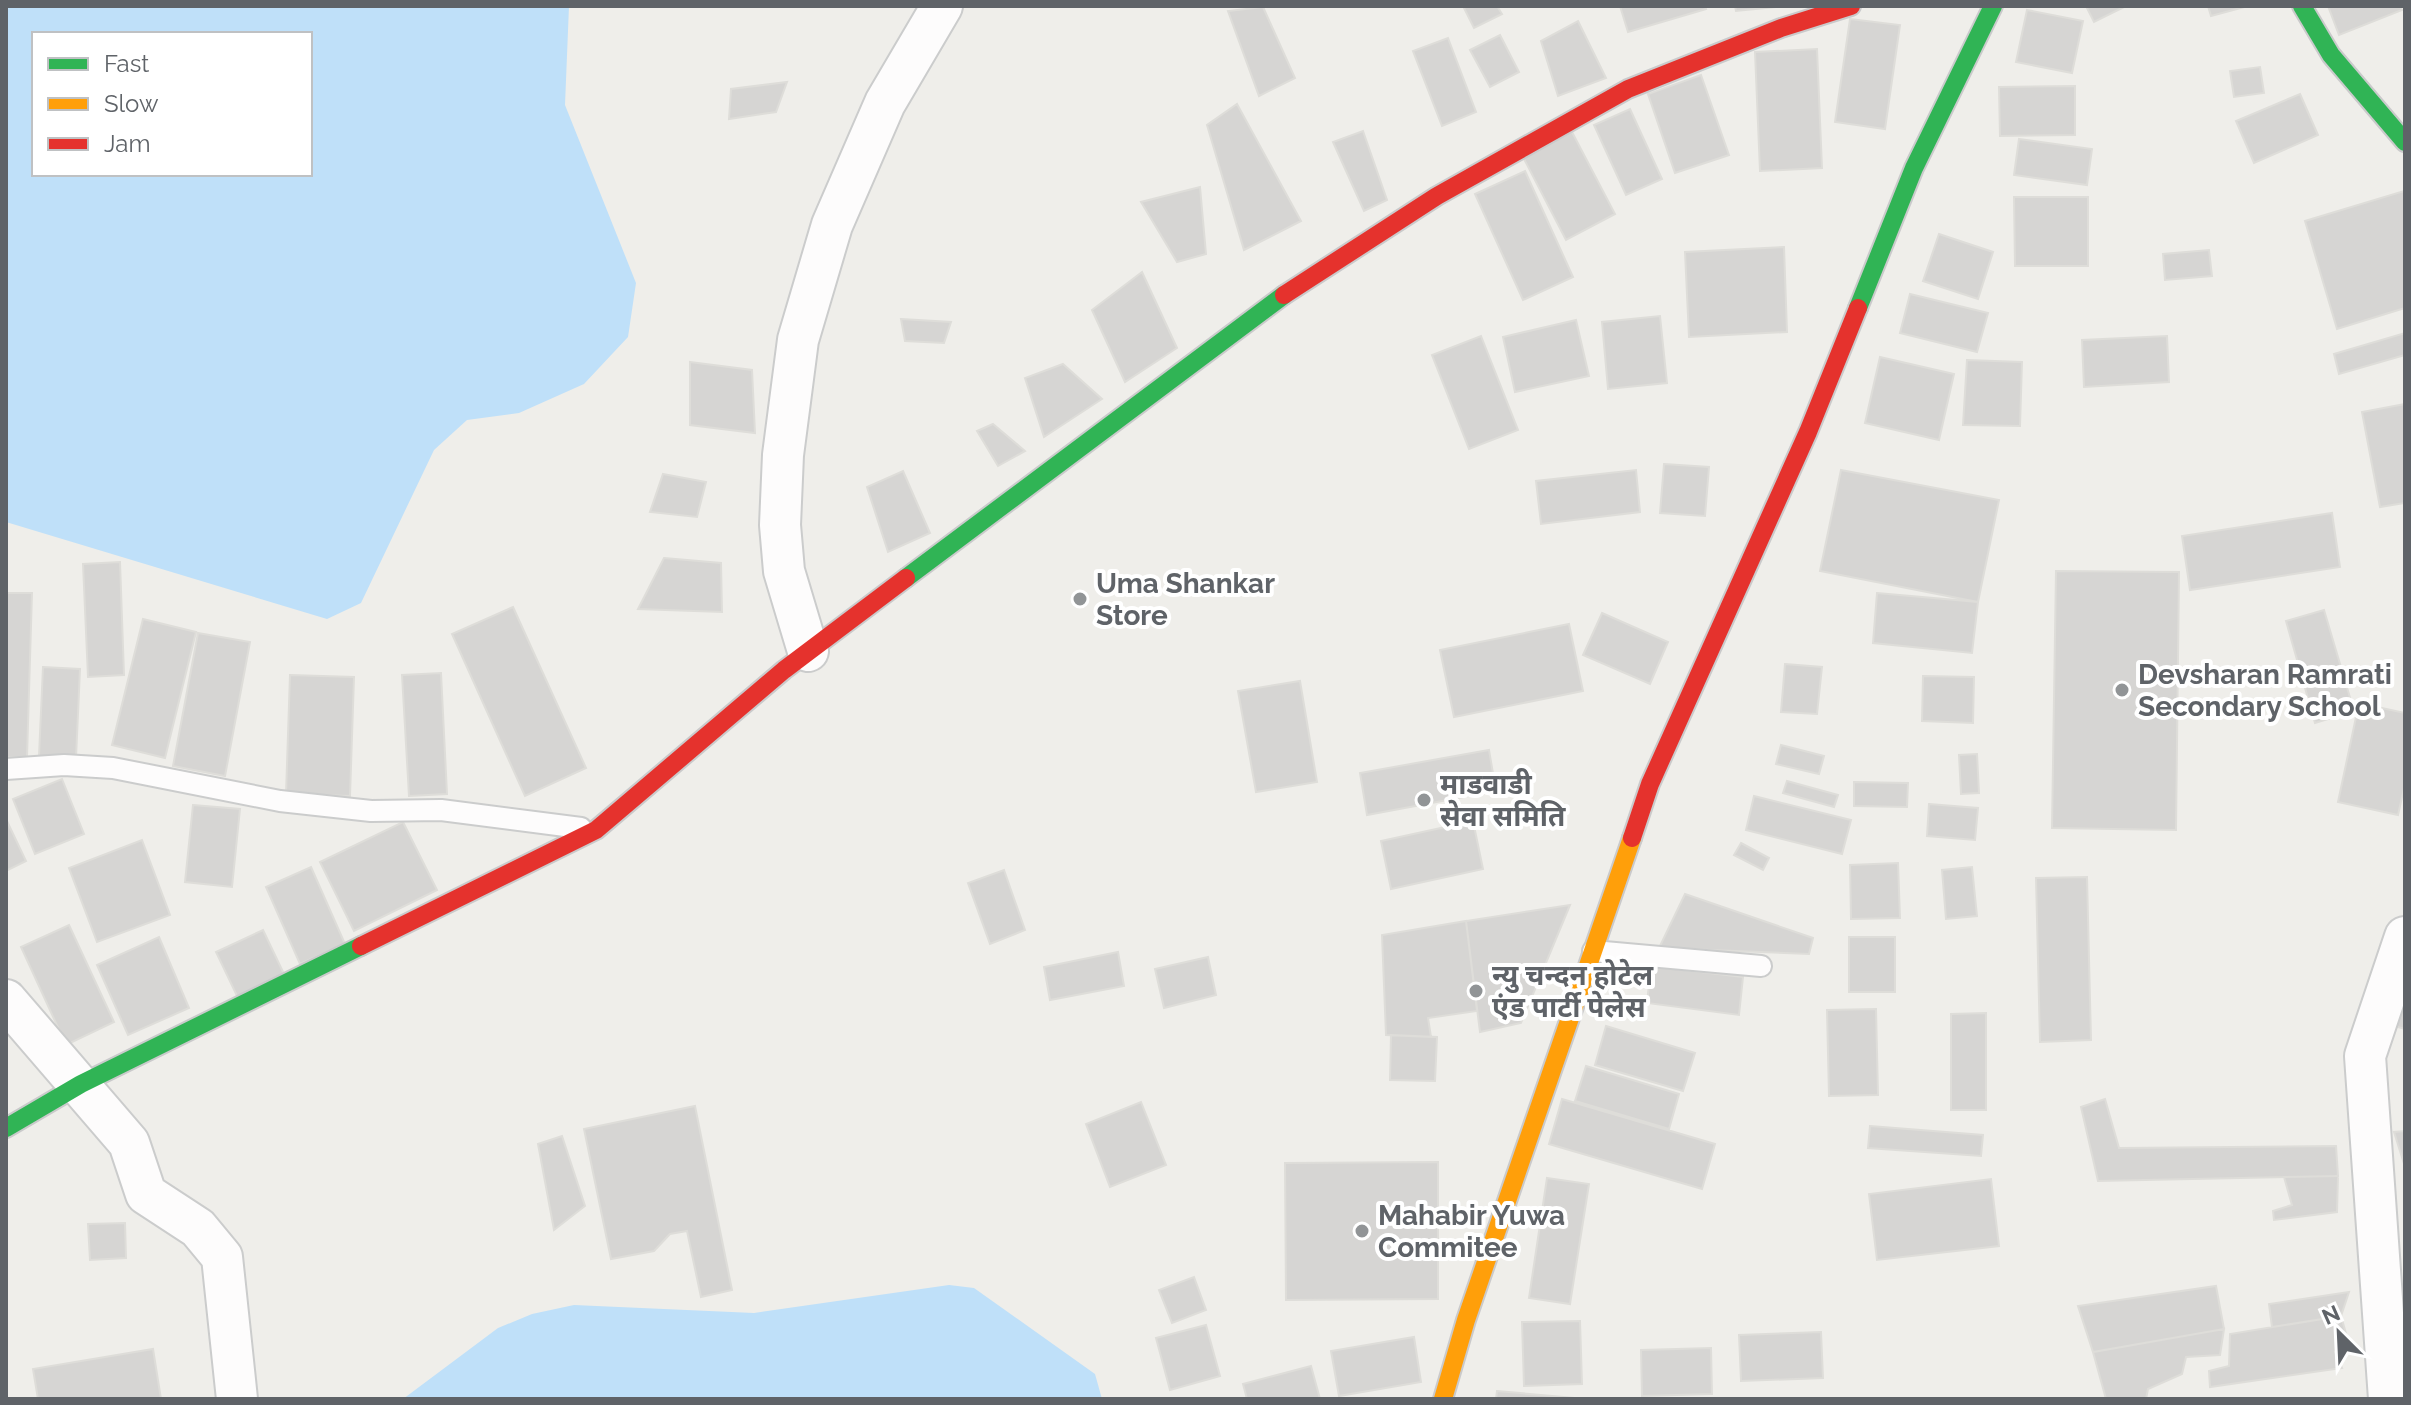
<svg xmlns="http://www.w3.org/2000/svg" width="2411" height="1405" viewBox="0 0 2411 1405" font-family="Raleway,'Noto Sans Devanagari',sans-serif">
<rect width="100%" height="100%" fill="#efeeea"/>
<path fill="#bfe0f9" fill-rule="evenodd" d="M 6,6 L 569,6 L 565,105 L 636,283 L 628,337 L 584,384 L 519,413 L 467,420 L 434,450 L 361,603 L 327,619 L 6,522 ZM 34,34 L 310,34 L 310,174 L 34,174 Z
M 949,1285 L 974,1288 L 1095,1374 L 1102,1399 L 403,1399 L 498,1328 L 532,1314 L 574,1305 L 754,1313 Z"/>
<path fill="#d6d5d3" stroke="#deddd9" stroke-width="2" d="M 1463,6 L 1497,6 L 1502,14 L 1474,28 Z
M 1620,6 L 1705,6 L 1706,9 L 1628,32 Z
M 1735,6 L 1775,6 L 1775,7 L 1736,11 Z
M 2086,6 L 2126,6 L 2094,22 Z
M 2208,6 L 2248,6 L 2211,16 Z
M 2328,6 L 2400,6 L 2402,10 L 2339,35 Z
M 1263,7 L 1295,78 L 1259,96 L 1228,11 Z
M 2027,10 L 2083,21 L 2072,73 L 2016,62 Z
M 1850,19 L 1900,25 L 1885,129 L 1835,122 Z
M 1578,21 L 1606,78 L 1558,96 L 1541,41 Z
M 1500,35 L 1519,72 L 1490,87 L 1470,50 Z
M 1448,38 L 1476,112 L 1442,126 L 1413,51 Z
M 1817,49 L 1822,168 L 1760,171 L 1755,52 Z
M 2260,67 L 2264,93 L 2234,97 L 2230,71 Z
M 1701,75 L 1729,155 L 1675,173 L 1648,94 Z
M 787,82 L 776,112 L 729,119 L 731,89 Z
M 2075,86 L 2075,135 L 2000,136 L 1999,87 Z
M 2300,94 L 2318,135 L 2254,163 L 2236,121 Z
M 1237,104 L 1301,221 L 1244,250 L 1207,125 Z
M 1630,109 L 1662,179 L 1626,195 L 1594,125 Z
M 1363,131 L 1387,200 L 1364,211 L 1333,142 Z
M 1572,132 L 1615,214 L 1566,240 L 1523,157 Z
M 2019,139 L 2092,149 L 2087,185 L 2014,175 Z
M 1525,171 L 1573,277 L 1523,300 L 1475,194 Z
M 1200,187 L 1206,254 L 1177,262 L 1141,202 Z
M 2404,191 L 2405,308 L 2337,329 L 2305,221 Z
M 2014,197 L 2088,197 L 2088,266 L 2015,266 Z
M 1939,234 L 1993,252 L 1978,299 L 1923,281 Z
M 1784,247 L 1787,332 L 1689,337 L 1685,252 Z
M 2209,250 L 2212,276 L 2165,280 L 2163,254 Z
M 1142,272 L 1177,348 L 1125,382 L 1092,310 Z
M 1910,294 L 1988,313 L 1977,352 L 1900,333 Z
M 1660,316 L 1667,383 L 1608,389 L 1602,322 Z
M 901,319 L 951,322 L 944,343 L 905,341 Z
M 1576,320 L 1589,376 L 1515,392 L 1503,337 Z
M 2405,333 L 2405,355 L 2339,374 L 2334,354 Z
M 1481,336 L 1518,430 L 1469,449 L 1432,355 Z
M 2167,336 L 2169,382 L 2084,387 L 2082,340 Z
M 1880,357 L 1954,374 L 1939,440 L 1865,423 Z
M 1967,360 L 2022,362 L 2020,426 L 1963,425 Z
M 690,362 L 752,370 L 755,433 L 690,425 Z
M 1063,364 L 1102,399 L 1044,437 L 1025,378 Z
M 2405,404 L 2405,503 L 2380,507 L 2362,412 Z
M 993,424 L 1025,451 L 998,466 L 977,431 Z
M 1664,464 L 1709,467 L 1705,516 L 1660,513 Z
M 1636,470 L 1640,512 L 1541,524 L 1536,481 Z
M 1841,470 L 1999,500 L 1978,602 L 1820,571 Z
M 903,471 L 930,533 L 888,552 L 867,487 Z
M 663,474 L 706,482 L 697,517 L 650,512 Z
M 2332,513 L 2340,567 L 2190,590 L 2182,536 Z
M 664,558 L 721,563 L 722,612 L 638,609 Z
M 120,562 L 124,675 L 88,677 L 83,564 Z
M 2056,571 L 2179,572 L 2176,830 L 2052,828 Z
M 6,593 L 32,593 L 27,757 L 6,757 Z
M 1877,593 L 1978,602 L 1972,653 L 1873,643 Z
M 513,607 L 586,768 L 525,796 L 452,634 Z
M 2324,610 L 2354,711 L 2315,723 L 2286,621 Z
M 1602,613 L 1668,642 L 1650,684 L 1583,655 Z
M 143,619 L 196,632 L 165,758 L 112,745 Z
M 1569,624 L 1583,691 L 1454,717 L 1440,650 Z
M 198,633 L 250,642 L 225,776 L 173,766 Z
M 1785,664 L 1822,667 L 1817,714 L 1781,712 Z
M 43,667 L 80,669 L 76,758 L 39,756 Z
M 441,673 L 447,794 L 409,796 L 402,675 Z
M 290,675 L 354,677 L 350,796 L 286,794 Z
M 1923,676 L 1974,677 L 1973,723 L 1922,721 Z
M 1300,681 L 1317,782 L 1256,792 L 1238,691 Z
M 2359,703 L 2405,713 L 2405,784 L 2398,815 L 2338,802 Z
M 1781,745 L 1824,756 L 1819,774 L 1776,764 Z
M 1489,750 L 1496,791 L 1367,815 L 1360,773 Z
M 1977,754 L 1979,793 L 1961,794 L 1959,755 Z
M 62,779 L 84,834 L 35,854 L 13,799 Z
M 1787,781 L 1838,795 L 1834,807 L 1783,793 Z
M 1854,782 L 1908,783 L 1907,807 L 1854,806 Z
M 1754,796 L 1851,820 L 1842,854 L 1746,830 Z
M 1929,804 L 1978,808 L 1975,840 L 1927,836 Z
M 193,805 L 240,809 L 232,887 L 185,882 Z
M 6,819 L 26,861 L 6,871 Z
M 1473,821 L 1483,869 L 1391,889 L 1381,841 Z
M 403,822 L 437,890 L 354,931 L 320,862 Z
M 142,840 L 170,915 L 97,942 L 69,868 Z
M 1741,843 L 1769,858 L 1763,870 L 1734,855 Z
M 1898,863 L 1900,918 L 1851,919 L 1850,865 Z
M 311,867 L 345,944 L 300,964 L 266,887 Z
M 1972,867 L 1977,916 L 1946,919 L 1942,870 Z
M 1004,870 L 1025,930 L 990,944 L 968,883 Z
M 2087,877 L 2091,1040 L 2040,1042 L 2036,878 Z
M 1685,894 L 1813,938 L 1809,954 L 1659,948 Z
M 1570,905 L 1521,1023 L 1480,1032 L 1466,921 Z
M 1466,921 L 1477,1011 L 1428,1018 L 1431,1037 L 1386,1035 L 1382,935 Z
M 69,925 L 114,1022 L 66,1045 L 21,947 Z
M 263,930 L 285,976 L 238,998 L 216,952 Z
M 159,937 L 189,1008 L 128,1035 L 97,965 Z
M 1849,937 L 1895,937 L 1895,992 L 1849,992 Z
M 1118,952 L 1124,986 L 1050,1000 L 1044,967 Z
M 1208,957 L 1216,995 L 1164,1008 L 1155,969 Z
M 1651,966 L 1743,977 L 1739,1015 L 1647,1003 Z
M 2405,979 L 2405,1029 L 2387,1024 Z
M 1876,1009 L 1878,1095 L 1829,1096 L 1827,1010 Z
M 1986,1013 L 1986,1110 L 1951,1110 L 1951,1014 Z
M 1606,1026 L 1695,1053 L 1683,1091 L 1595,1065 Z
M 1391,1035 L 1437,1037 L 1435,1081 L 1390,1080 Z
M 1586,1066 L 1679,1094 L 1669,1129 L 1575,1101 Z
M 1562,1099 L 1715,1144 L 1702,1189 L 1549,1144 Z
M 2105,1099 L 2119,1148 L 2336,1146 L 2338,1176 L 2098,1181 L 2081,1107 Z
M 1141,1102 L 1166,1165 L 1110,1187 L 1086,1124 Z
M 695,1106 L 732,1290 L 701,1297 L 687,1231 L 670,1234 L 654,1251 L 611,1259 L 584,1129 Z
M 1870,1126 L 1983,1135 L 1981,1156 L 1868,1148 Z
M 2405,1131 L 2405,1167 L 2394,1132 Z
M 562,1136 L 585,1206 L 554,1230 L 538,1144 Z
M 1438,1162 L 1438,1299 L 1286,1300 L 1285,1163 Z
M 2338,1176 L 2337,1212 L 2274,1220 L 2273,1211 L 2292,1205 L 2284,1177 Z
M 1547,1178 L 1589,1184 L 1570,1304 L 1529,1298 Z
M 1991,1179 L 1999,1246 L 1877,1260 L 1869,1194 Z
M 125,1223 L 126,1258 L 90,1260 L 88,1224 Z
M 1194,1277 L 1206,1310 L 1172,1323 L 1159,1290 Z
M 2216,1286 L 2224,1329 L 2093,1352 L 2078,1306 Z
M 2349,1292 L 2341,1316 L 2272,1327 L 2269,1304 Z
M 2341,1316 L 2349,1344 L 2335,1352 L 2342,1368 L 2210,1387 L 2209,1371 L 2229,1366 L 2230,1334 Z
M 1580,1321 L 1582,1384 L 1524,1386 L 1522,1322 Z
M 1206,1325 L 1220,1376 L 1170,1390 L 1156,1338 Z
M 2224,1329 L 2220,1355 L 2186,1357 L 2182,1374 L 2148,1389 L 2146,1399 L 2106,1399 L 2093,1352 Z
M 1821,1332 L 1823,1378 L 1741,1381 L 1739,1335 Z
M 1414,1337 L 1421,1382 L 1339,1396 L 1331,1351 Z
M 1711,1348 L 1712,1394 L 1642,1396 L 1641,1350 Z
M 153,1349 L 161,1399 L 38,1399 L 33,1369 Z
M 1311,1366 L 1320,1399 L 1247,1399 L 1243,1384 Z
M 1497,1391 L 1586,1399 L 1496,1399 Z"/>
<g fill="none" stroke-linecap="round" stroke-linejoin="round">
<defs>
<path id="lane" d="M 6,769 L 64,765 L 113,768 L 280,801 L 371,811 L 441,810 L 581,828
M 1593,951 L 1761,966"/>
<path id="street" d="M 808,651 L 784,571 L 780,525 L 783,455 L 798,340 L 832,225 L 885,103 L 942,6
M 6,1000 L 129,1143 L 146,1194 L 198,1228 L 222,1257 L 237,1399
M 2389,1399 L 2365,1056 L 2405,937"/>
<path id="fast" d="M 2302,6 L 2331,55 L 2405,142
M 1858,308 L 1914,168 L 1993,6
M 906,578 L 1284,295
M 6,1128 L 81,1084 L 361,946"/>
<path id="slow" d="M 1443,1399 L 1466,1320 L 1632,838"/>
<path id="jam" d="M 1284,295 L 1437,196 L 1628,89 L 1781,28 L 1851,6
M 1632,838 L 1650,784 L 1808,432 L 1858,308
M 361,946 L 596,830 L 784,670 L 906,578"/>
</defs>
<use href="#lane" stroke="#cbcccc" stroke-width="24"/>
<use href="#street" stroke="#cbcccc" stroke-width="44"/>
<use href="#fast" stroke="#cacacb" stroke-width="22"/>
<use href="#slow" stroke="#cacacb" stroke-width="22"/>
<use href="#jam" stroke="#cacacb" stroke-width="22"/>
<use href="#lane" stroke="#fdfcfc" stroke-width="20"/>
<use href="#street" stroke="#fdfcfc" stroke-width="40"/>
<use href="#fast" stroke="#30b455" stroke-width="18"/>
<use href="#slow" stroke="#ff9f0a" stroke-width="18"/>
<use href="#jam" stroke="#e5322d" stroke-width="18"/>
</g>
<g fill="#919496" stroke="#fff" stroke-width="3">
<circle cx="1080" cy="599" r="8"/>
<circle cx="2122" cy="690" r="8"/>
<circle cx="1424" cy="800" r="8"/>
<circle cx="1476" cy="991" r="8"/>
<circle cx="1362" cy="1231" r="8"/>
</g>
<g text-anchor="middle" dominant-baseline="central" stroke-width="8" stroke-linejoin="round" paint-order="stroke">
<g font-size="28" font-weight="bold" fill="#5f6368" stroke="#fff" text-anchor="start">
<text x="1096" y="583">Uma Shankar<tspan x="1096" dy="32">Store</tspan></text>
<text x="2138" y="674">Devsharan Ramrati<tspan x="2138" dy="32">Secondary School</tspan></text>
<text x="1440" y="784">माडवाडी<tspan x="1440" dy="32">सेवा समिति</tspan></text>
<text x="1492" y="975">न्यु चन्दन होटेल<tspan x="1492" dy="32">एंड पार्टी पेलेस</tspan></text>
<text x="1378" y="1215">Mahabir Yuwa<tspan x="1378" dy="32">Commitee</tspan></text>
</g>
</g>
<rect width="2411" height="1405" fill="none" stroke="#5f6368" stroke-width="16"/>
<rect x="32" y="32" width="280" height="144" fill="#ffffff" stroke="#bfc1c3" stroke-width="2"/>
<rect x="48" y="58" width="40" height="12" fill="#30b455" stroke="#bfc1c3" stroke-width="2"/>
<text x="104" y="72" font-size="24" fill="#5f6368">Fast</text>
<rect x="48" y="98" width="40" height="12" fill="#ff9f0a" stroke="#bfc1c3" stroke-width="2"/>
<text x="104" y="112" font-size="24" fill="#5f6368">Slow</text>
<rect x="48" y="138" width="40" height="12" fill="#e5322d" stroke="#bfc1c3" stroke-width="2"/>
<text x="104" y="152" font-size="24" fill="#5f6368">Jam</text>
<g transform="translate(2339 1333) rotate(336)" stroke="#ffffff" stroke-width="6" paint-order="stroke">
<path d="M0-6L14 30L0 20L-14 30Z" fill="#5f6368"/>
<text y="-12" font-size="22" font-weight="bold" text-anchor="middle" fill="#5f6368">N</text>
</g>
</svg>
